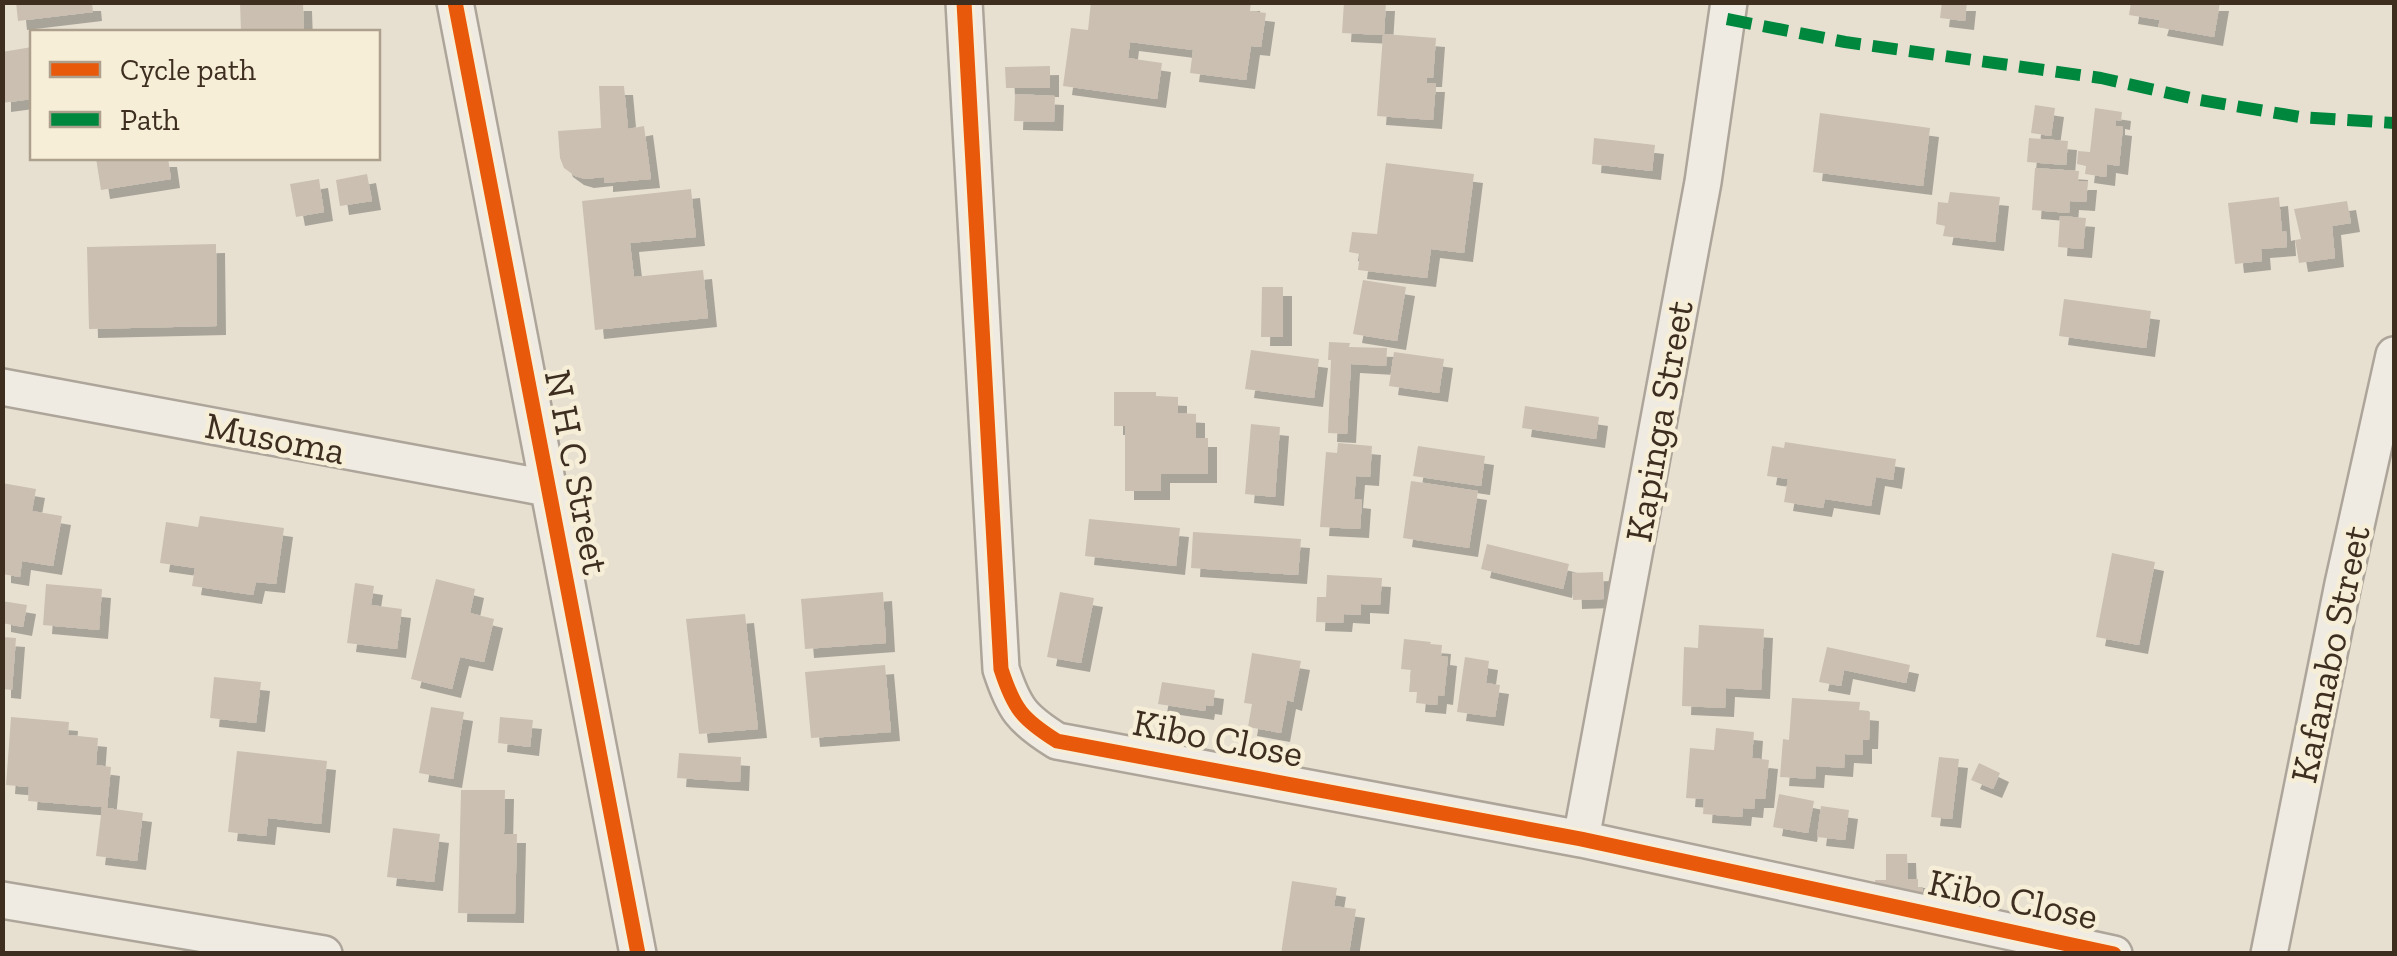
<svg xmlns="http://www.w3.org/2000/svg" width="2397" height="956" viewBox="0 0 2397 956" font-family="'Zilla Slab',serif">
<defs>
<filter id="shadow"><feDropShadow dx="9" dy="9" stdDeviation="0" flood-color="#0004"/></filter>
</defs>
<rect width="100%" height="100%" fill="#e7e0d1"/>
<path fill="#cbbfb2" filter="url(#shadow)" d="M 16,2 L 92,2 L 93,12 L 18,21 Z
M 240,2 L 303,2 L 304,32 L 241,32 Z
M 1091,2 L 1251,2 L 1250,11 L 1266,13 L 1261,47 L 1251,46 L 1246,80 L 1190,73 L 1193,50 L 1130,42 L 1128,58 L 1162,63 L 1157,99 L 1063,86 L 1071,28 L 1088,30 Z
M 1344,2 L 1386,2 L 1384,34 L 1436,38 L 1433,78 L 1427,78 L 1427,83 L 1436,83 L 1433,120 L 1377,116 L 1383,35 L 1342,33 Z
M 1942,2 L 1967,2 L 1965,21 L 1940,18 Z
M 2131,2 L 2220,2 L 2214,37 L 2158,27 L 2160,20 L 2129,15 Z
M 32,47 L 32,99 L 2,103 L 2,52 Z
M 1050,66 L 1050,88 L 1006,88 L 1005,67 Z
M 599,86 L 624,86 L 628,129 L 644,126 L 651,179 L 604,183 L 604,177 L 585,179 L 575,176 L 564,168 L 560,158 L 558,131 L 601,128 Z
M 1015,94 L 1055,96 L 1054,122 L 1014,121 Z
M 2035,105 L 2055,108 L 2051,136 L 2031,133 Z
M 2095,108 L 2122,112 L 2121,121 L 2116,120 L 2116,126 L 2123,127 L 2119,166 L 2107,164 L 2106,177 L 2085,174 L 2086,166 L 2077,164 L 2078,151 L 2090,152 Z
M 1820,113 L 1930,128 L 1923,186 L 1813,172 Z
M 1594,138 L 1655,145 L 1652,171 L 1592,164 Z
M 2029,138 L 2068,141 L 2066,165 L 2027,162 Z
M 96,158 L 168,158 L 171,179 L 101,190 Z
M 1386,163 L 1474,174 L 1464,253 L 1431,249 L 1427,278 L 1358,270 L 1360,254 L 1349,252 L 1352,232 L 1377,234 Z
M 2035,168 L 2079,171 L 2078,181 L 2088,181 L 2086,202 L 2070,201 L 2069,213 L 2032,210 Z
M 367,174 L 372,201 L 340,206 L 336,180 Z
M 319,179 L 324,212 L 296,217 L 290,184 Z
M 691,189 L 696,237 L 630,243 L 634,277 L 703,270 L 708,318 L 595,330 L 582,201 Z
M 1950,192 L 2000,197 L 1995,242 L 1943,236 L 1945,226 L 1936,224 L 1938,202 L 1948,203 Z
M 2279,197 L 2282,232 L 2286,231 L 2287,247 L 2261,249 L 2262,261 L 2235,264 L 2228,203 Z
M 2347,201 L 2351,223 L 2332,226 L 2335,258 L 2299,263 L 2295,240 L 2301,239 L 2294,209 Z
M 2060,216 L 2086,218 L 2083,249 L 2058,247 Z
M 216,244 L 217,326 L 89,329 L 87,247 Z
M 1363,280 L 1406,287 L 1397,341 L 1353,334 Z
M 1262,287 L 1283,287 L 1283,337 L 1261,337 Z
M 2064,299 L 2151,311 L 2146,348 L 2059,336 Z
M 1329,342 L 1350,343 L 1349,347 L 1387,348 L 1386,366 L 1351,364 L 1347,434 L 1328,433 L 1331,360 L 1328,360 Z
M 1251,350 L 1319,359 L 1314,398 L 1245,389 Z
M 1394,352 L 1444,359 L 1439,393 L 1389,386 Z
M 1114,392 L 1156,392 L 1156,396 L 1178,397 L 1178,413 L 1196,414 L 1196,438 L 1208,438 L 1208,474 L 1161,474 L 1161,491 L 1125,491 L 1125,426 L 1114,426 Z
M 1525,406 L 1599,417 L 1596,439 L 1522,428 Z
M 1251,424 L 1280,427 L 1275,497 L 1245,494 Z
M 1785,442 L 1896,459 L 1893,480 L 1876,477 L 1871,506 L 1825,499 L 1823,508 L 1784,502 L 1788,479 L 1767,476 L 1772,446 L 1784,448 Z
M 1338,443 L 1372,446 L 1370,477 L 1356,476 L 1354,499 L 1362,500 L 1360,529 L 1320,527 L 1326,452 L 1337,453 Z
M 1418,446 L 1485,456 L 1481,486 L 1413,476 Z
M 1411,481 L 1478,491 L 1469,548 L 1403,538 Z
M 2,483 L 36,489 L 32,511 L 62,516 L 53,566 L 22,561 L 20,577 L 2,574 Z
M 200,516 L 284,528 L 276,584 L 256,582 L 253,595 L 192,586 L 195,568 L 160,563 L 166,522 L 198,527 Z
M 1089,519 L 1180,528 L 1176,566 L 1085,556 Z
M 1193,532 L 1301,539 L 1298,575 L 1191,568 Z
M 1487,544 L 1569,564 L 1563,589 L 1481,569 Z
M 2112,553 L 2155,562 L 2139,645 L 2096,637 Z
M 1603,572 L 1604,599 L 1573,600 L 1572,573 Z
M 1327,575 L 1382,578 L 1380,605 L 1361,604 L 1361,615 L 1344,614 L 1343,623 L 1316,622 L 1317,597 L 1326,597 Z
M 436,579 L 475,589 L 470,613 L 494,619 L 484,662 L 460,657 L 452,689 L 411,679 Z
M 355,583 L 374,586 L 371,605 L 402,609 L 397,649 L 347,643 Z
M 46,584 L 102,589 L 99,630 L 43,625 Z
M 883,592 L 886,643 L 805,649 L 801,599 Z
M 1060,592 L 1094,598 L 1081,663 L 1047,657 Z
M 2,601 L 27,605 L 23,627 L 2,623 Z
M 745,614 L 758,729 L 699,734 L 686,619 Z
M 1699,625 L 1764,629 L 1761,690 L 1726,688 L 1725,708 L 1682,706 L 1684,647 L 1698,648 Z
M 2,637 L 16,638 L 12,690 L 2,689 Z
M 1404,639 L 1431,642 L 1430,644 L 1442,645 L 1441,656 L 1448,657 L 1444,696 L 1438,695 L 1437,705 L 1416,703 L 1417,692 L 1409,692 L 1411,670 L 1401,669 Z
M 1827,647 L 1910,665 L 1906,683 L 1844,670 L 1841,686 L 1819,682 Z
M 1252,653 L 1301,661 L 1293,702 L 1287,700 L 1281,733 L 1248,727 L 1252,704 L 1244,703 Z
M 1465,657 L 1489,661 L 1486,683 L 1500,685 L 1495,717 L 1457,712 Z
M 885,665 L 891,732 L 811,738 L 805,672 Z
M 214,677 L 261,682 L 256,723 L 210,718 Z
M 1162,682 L 1215,690 L 1213,706 L 1206,705 L 1205,711 L 1158,704 Z
M 1792,698 L 1860,702 L 1859,711 L 1870,712 L 1869,740 L 1863,740 L 1863,755 L 1845,754 L 1844,768 L 1816,766 L 1815,779 L 1780,777 L 1783,739 L 1789,740 Z
M 431,707 L 464,712 L 453,779 L 419,773 Z
M 11,717 L 69,722 L 68,735 L 98,738 L 96,765 L 111,767 L 107,808 L 143,813 L 137,861 L 96,856 L 102,807 L 28,801 L 29,787 L 6,785 Z
M 500,717 L 533,720 L 530,747 L 498,743 Z
M 1716,728 L 1754,732 L 1752,758 L 1769,760 L 1765,799 L 1755,799 L 1754,809 L 1743,808 L 1742,817 L 1703,814 L 1704,799 L 1686,798 L 1690,748 L 1714,750 Z
M 237,751 L 327,761 L 321,824 L 268,818 L 266,836 L 228,832 Z
M 679,753 L 741,757 L 740,782 L 677,778 Z
M 1939,757 L 1959,759 L 1952,819 L 1931,817 Z
M 1979,763 L 2000,773 L 1993,789 L 1971,780 Z
M 461,790 L 505,790 L 504,834 L 517,834 L 515,914 L 458,913 Z
M 1779,794 L 1814,801 L 1808,833 L 1773,827 Z
M 1821,806 L 1849,810 L 1845,840 L 1817,837 Z
M 393,828 L 440,834 L 434,882 L 387,877 Z
M 1886,854 L 1907,854 L 1908,879 L 1918,879 L 1918,887 L 1923,887 L 1923,894 L 1876,894 L 1875,880 L 1886,880 Z
M 1292,881 L 1337,888 L 1334,906 L 1356,909 L 1349,954 L 1281,954 Z"/>
<g fill="none" stroke-linecap="round" stroke-linejoin="round">
<defs>
<path id="minor" d="M 455,2 L 638,954
M 964,2 L 1001,669 C 1014,709 1022,719 1057,741 L 1581,839 L 2114,954
M 2,387 L 547,488
M 1581,839 L 1703,182 L 1729,2
M 2,900 L 324,954
M 2269,954 L 2343,584 L 2394,355"/>
</defs>
<use href="#minor" stroke="#ada599" stroke-width="40"/>
<use href="#minor" stroke="#efebe3" stroke-width="35"/>
<path stroke="#00873e" stroke-width="12" stroke-dasharray="25 12" stroke-linecap="butt" d="M 1727,19 L 1845,42 L 2101,78 L 2200,100 L 2300,117 L 2394,123"/>
<defs>
<path id="cycleway" d="M 455,2 L 638,954
M 964,2 L 1001,669 C 1014,709 1022,719 1057,741 L 1581,839 L 2114,954"/>
</defs>
<use href="#cycleway" stroke="#f7eed8" stroke-width="21"/>
<use href="#cycleway" stroke="#e8590c" stroke-width="15"/>
</g>
<g text-anchor="middle" dominant-baseline="central" stroke-width="9" stroke-linejoin="round" paint-order="stroke">
<g font-size="38" fill="#3d2e20" stroke="#f7eed8">
<text transform="translate(1659 421) rotate(-80)">Kapinga Street</text>
<text transform="translate(275 438) rotate(11)">Musoma</text>
<text transform="translate(577 472) rotate(79)">N H C Street</text>
<text transform="translate(2330 654) rotate(-78)">Kafanabo Street</text>
<text transform="translate(1218 738) rotate(11)">Kibo Close</text>
<text transform="translate(2013 899) rotate(12)">Kibo Close</text>
</g>
</g>
<rect width="2397" height="956" fill="none" stroke="#3d2e20" stroke-width="10"/>
<rect x="30" y="30" width="350" height="130" fill="#f7eed8" stroke="#ada18e" stroke-width="2.5"/>
<rect x="50" y="62" width="50" height="15" fill="#e8590c" stroke="#ada18e" stroke-width="2.5"/>
<text x="120" y="80" font-size="30" fill="#3d2e20">Cycle path</text>
<rect x="50" y="112" width="50" height="15" fill="#00873e" stroke="#ada18e" stroke-width="2.5"/>
<text x="120" y="130" font-size="30" fill="#3d2e20">Path</text>
</svg>
